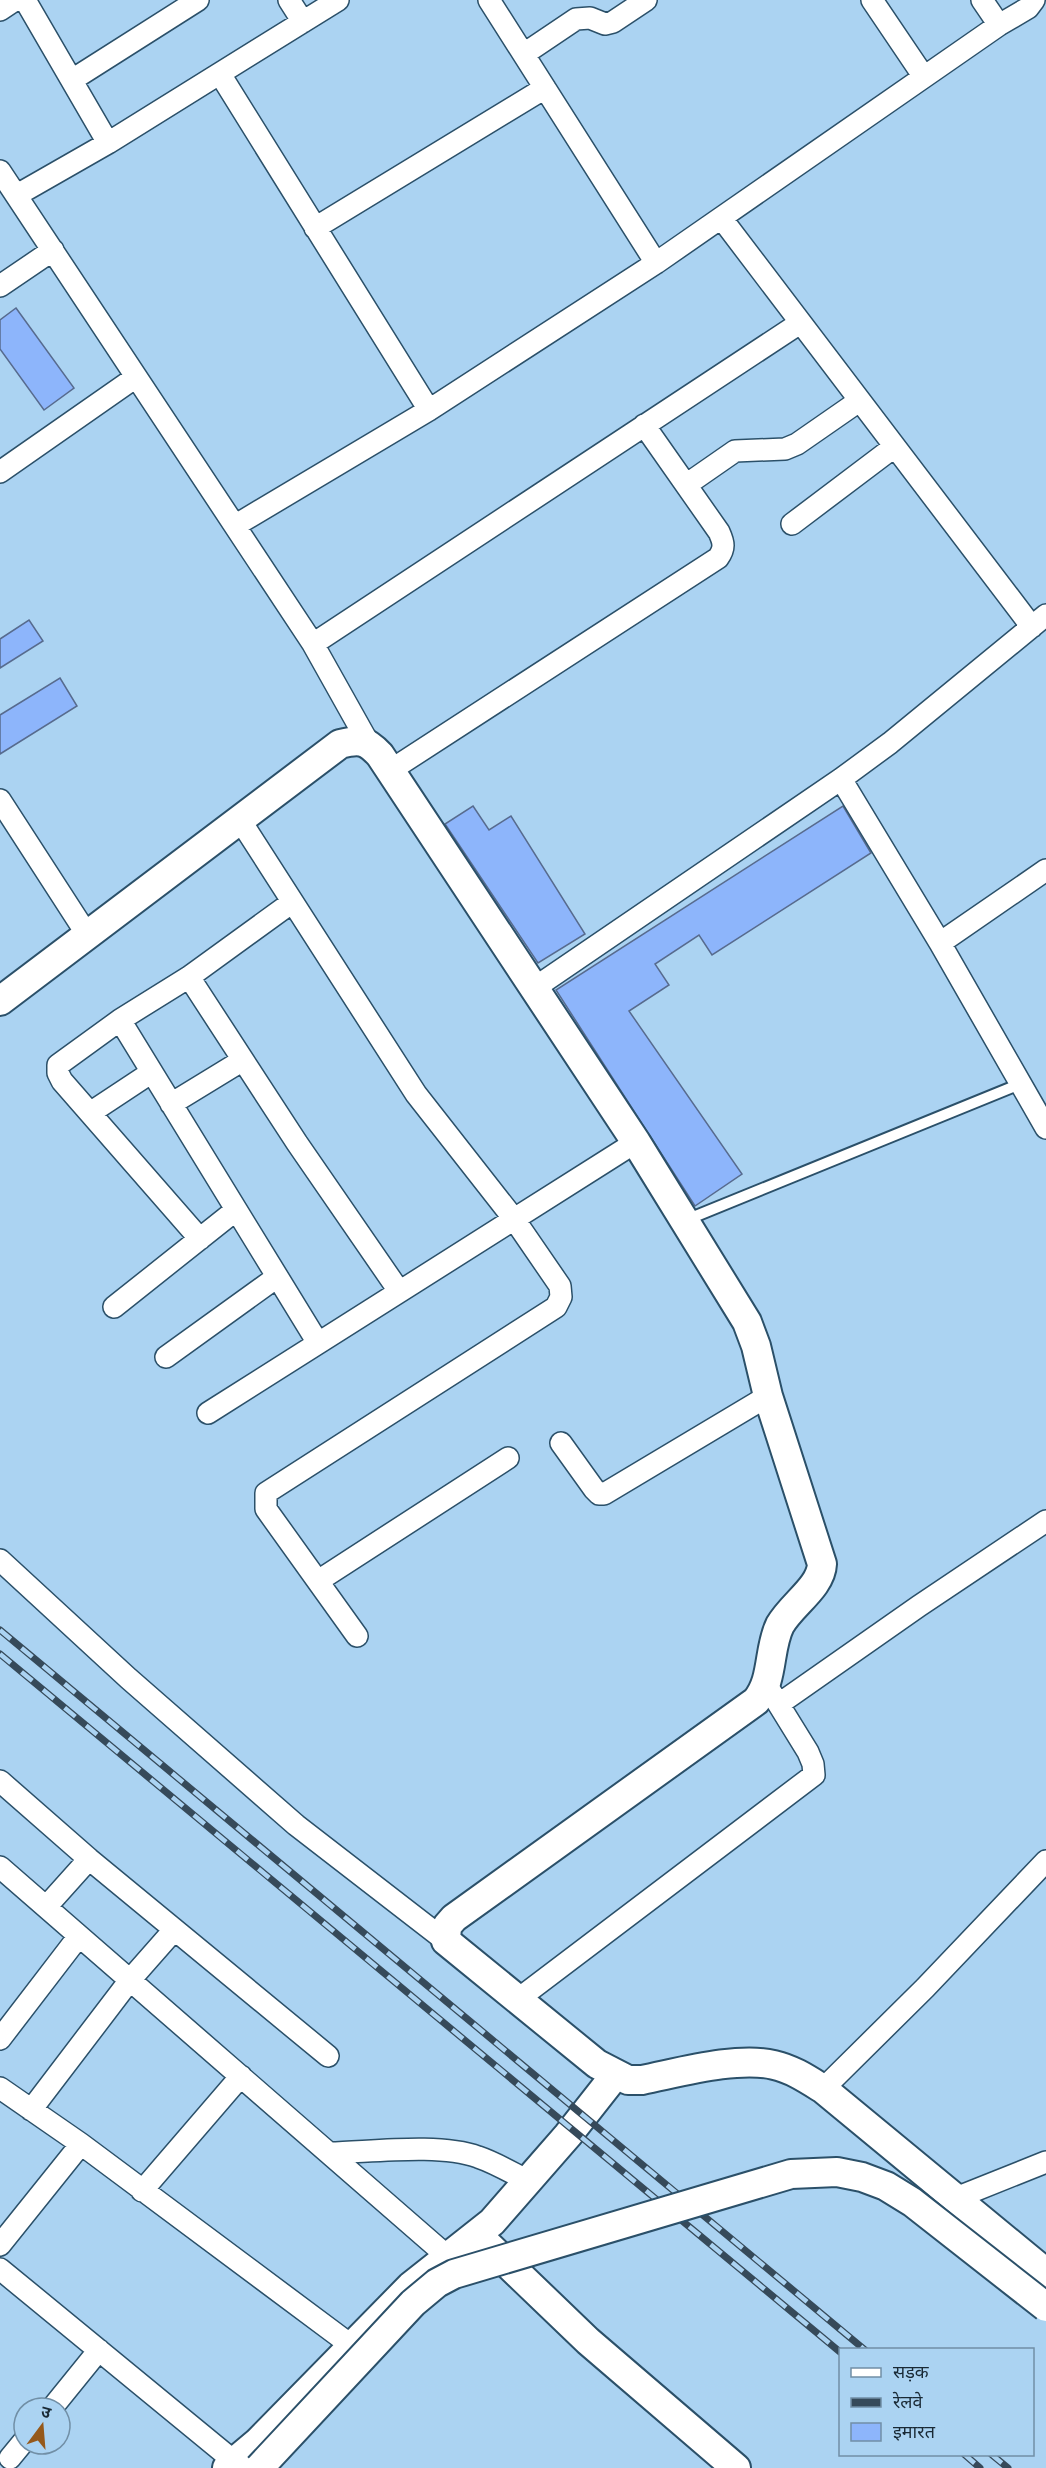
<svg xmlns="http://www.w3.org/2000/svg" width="1046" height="2468" viewBox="0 0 1046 2468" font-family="Inter,'Noto Sans Devanagari',sans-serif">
<rect width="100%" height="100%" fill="#abd3f2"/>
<path fill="#8db5fb" stroke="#576b8e" stroke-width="1.5" d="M 16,308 L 74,388 L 44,410 L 0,349 L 0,320 Z
M 29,620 L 43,641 L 0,668 L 0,639 Z
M 60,678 L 77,706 L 0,754 L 0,715 Z
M 473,806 L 489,830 L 511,816 L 585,934 L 538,963 L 445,824 Z
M 843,806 L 871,853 L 712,955 L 699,935 L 655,964 L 669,985 L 629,1011 L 742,1174 L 695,1206 L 556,990 Z"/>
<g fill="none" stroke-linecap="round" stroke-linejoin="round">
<defs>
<path id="lane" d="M 686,1220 L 1020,1084"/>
<path id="street" d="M 25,0 L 108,143
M 289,0 L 303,22
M 489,0 L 656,263
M 872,0 L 924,77
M 982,0 L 999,25
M 0,10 L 15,0
M 524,54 L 576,19 L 590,18 L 605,24 L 613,22 L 646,0
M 220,74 L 429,410
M 72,80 L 198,0
M 0,171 L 313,644 L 369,744
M 17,195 L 108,143 L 338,0
M 722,219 L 1032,627
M 315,228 L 545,88
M 0,286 L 53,250
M 0,472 L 136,377
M 686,485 L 735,451 L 785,449 L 797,444 L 859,401
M 792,524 L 894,447
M 236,525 L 429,410 L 656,263 L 999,25 L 1028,8 L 1034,0
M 313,644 L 800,323
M 391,770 L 718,558 C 725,548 724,543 719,532 L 644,425
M 841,779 L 940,943 L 1046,1128
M 0,800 L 88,936
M 240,820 L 416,1094 L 514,1219 L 560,1286 L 561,1297 L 556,1307 L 266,1493 L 266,1509 L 357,1636
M 940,943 L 1046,870
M 189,977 L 297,1143 L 399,1291
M 533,989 L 841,779 L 890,743 L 1046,615
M 120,1020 L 318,1343
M 171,1104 L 243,1060
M 90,1113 L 152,1072
M 200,1239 L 62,1081 L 58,1073 L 58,1065 L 120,1020 L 189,977 L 291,903
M 114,1307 L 236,1210
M 166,1357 L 277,1277
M 208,1413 L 636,1142
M 561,1443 L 594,1489 L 599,1494 L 604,1494 L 768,1396
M 0,1560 L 128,1678 L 296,1825 L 446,1941
M 318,1581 L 508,1458
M 779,1704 L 919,1606 L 1046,1521
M 0,1781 L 89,1859 L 328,2056
M 0,1867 L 447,2256
M 46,1907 L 89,1859
M 517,2000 L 814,1775 L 813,1764 L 808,1752 L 766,1684
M 0,2039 L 79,1936
M 0,2088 L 81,2144 L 352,2346
M 823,2089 L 925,1988 L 1046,1861
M 31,2110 L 130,1980 L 174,1930
M 330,2153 C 372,2152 440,2143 478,2157 C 496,2163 512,2173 528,2181
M 142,2191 L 241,2076
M 956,2198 L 1046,2162
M 0,2245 L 81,2144
M 0,2269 L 235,2462
M 52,2408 L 99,2350
M 10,2458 L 24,2441"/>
<path id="secondary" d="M 0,1001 L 340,744 C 360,739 366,740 380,755 L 636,1142 L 747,1322 L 756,1346 L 768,1396 L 822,1564 C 821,1587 792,1604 780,1625 C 768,1649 774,1680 756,1701 L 454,1918 L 447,1926 L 446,1941 L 597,2064 L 628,2080 L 642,2080 C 678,2073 737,2056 774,2065 C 792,2069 807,2079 823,2089 L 1046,2273
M 487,2244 L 588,2341 L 736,2468
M 227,2468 L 258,2442 L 411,2286 L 492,2222 L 568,2135 L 616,2074"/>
</defs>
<use href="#lane" stroke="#2b5069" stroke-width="14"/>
<use href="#street" stroke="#2b5069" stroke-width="24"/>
<use href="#secondary" stroke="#2b5069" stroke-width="32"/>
<use href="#lane" stroke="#fff" stroke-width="10"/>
<use href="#street" stroke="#fff" stroke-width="21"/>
<use href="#secondary" stroke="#fff" stroke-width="28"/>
<defs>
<path id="rail" d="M 0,1630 L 865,2350
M 0,1654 L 840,2352
M 964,2454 L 980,2468
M 991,2454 L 1008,2468"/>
</defs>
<use href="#rail" stroke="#364a5a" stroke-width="7"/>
<use href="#rail" stroke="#abd3f2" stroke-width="4.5" stroke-dasharray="14" stroke-linecap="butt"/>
<defs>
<path id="secondary-bridge" d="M 259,2468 L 413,2303 L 437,2283 L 454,2274 L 791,2174 L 837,2172 L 862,2177 L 886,2186 L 912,2202 L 1046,2307"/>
</defs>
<use href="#secondary-bridge" stroke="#2b5069" stroke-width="32" stroke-linecap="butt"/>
<use href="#secondary-bridge" stroke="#fff" stroke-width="28"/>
</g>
<rect x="839" y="2348" width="195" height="108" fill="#abd3f2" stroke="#718fa6" stroke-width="1.5"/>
<rect x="851" y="2368" width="30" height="9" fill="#ffffff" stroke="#718fa6" stroke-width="1.5"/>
<text x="893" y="2378" font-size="18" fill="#192935">सड़क</text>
<rect x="851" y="2398" width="30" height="9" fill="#364a5a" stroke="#718fa6" stroke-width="1.5"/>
<text x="893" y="2408" font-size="18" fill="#192935">रेलवे</text>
<rect x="851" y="2423" width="30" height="18" fill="#8db5fb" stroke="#718fa6" stroke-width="1.5"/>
<text x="893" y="2438" font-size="18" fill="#192935">इमारत</text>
<g transform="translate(42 2426) rotate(16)"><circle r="28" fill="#abd3f2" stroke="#718fa6" stroke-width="1.5"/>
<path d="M0-4.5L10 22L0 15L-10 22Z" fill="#95591b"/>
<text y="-9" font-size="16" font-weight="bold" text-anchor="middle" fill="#192935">उ</text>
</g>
</svg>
